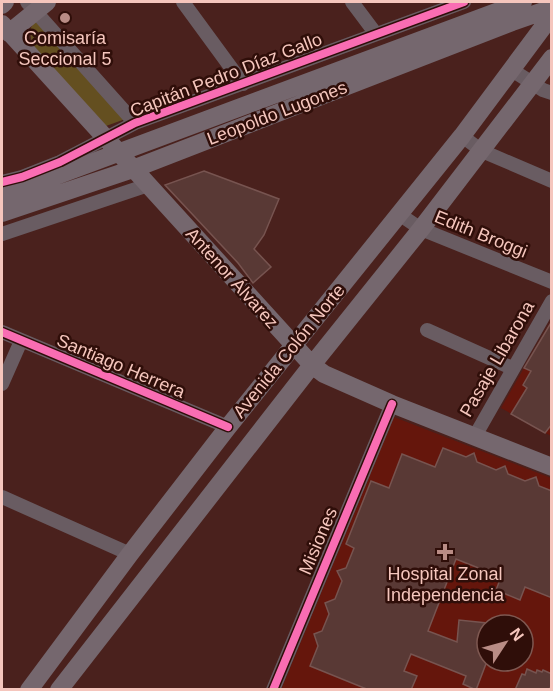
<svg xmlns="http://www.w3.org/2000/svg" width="553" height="691" viewBox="0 0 553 691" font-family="Arial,sans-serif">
<rect width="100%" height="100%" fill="#4a211d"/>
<path fill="#65160c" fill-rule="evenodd" d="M 551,321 L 551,436 L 501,408 Z
M 394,417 L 551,478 L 551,689 L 281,690 ZM 487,625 L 523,625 L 523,661 L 487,661 Z"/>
<path fill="#644f20" d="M 36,17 L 128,118 L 106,126 L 32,47 L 30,30 Z"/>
<path fill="#593935" stroke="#775450" stroke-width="1.5" d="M 204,171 L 279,199 L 264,235 L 254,249 L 271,267 L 253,283 L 238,263 L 165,185 Z
M 552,321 L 552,424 L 545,433 L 511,414 L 527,388 L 523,385 L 531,371 L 524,368 Z
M 443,448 L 466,457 L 474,453 L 477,462 L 496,470 L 505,466 L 508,474 L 525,481 L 536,477 L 539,486 L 552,491 L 552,598 L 525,587 L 520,600 L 496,590 L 501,577 L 456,559 L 428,631 L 457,642 L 459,620 L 487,623 L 487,661 L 476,690 L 463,684 L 466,676 L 411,654 L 404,671 L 417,676 L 411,690 L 369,690 L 310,666 L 318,646 L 314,634 L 322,631 L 329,614 L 325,603 L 335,599 L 342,581 L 337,571 L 346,568 L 354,548 L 346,544 L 371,481 L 389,488 L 402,454 L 435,467 Z
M 527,669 L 536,673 L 537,670 L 542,672 L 543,670 L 552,674 L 552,684 L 549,690 L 515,690 L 522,674 L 525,675 Z"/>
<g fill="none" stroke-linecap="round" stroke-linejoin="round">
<path stroke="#695c62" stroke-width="14" d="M 27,2 L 135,123
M 183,2 L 243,84
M 352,2 L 376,34
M 512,70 L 543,90 L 552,93
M 462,136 L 482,151 L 552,181
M 2,182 L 22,177 L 60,162 L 135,123 L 464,2
M 399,214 L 421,229 L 552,282
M 2,234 L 148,185
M 427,330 L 512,368
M 2,332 L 228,427
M 2,384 L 21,341
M 475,436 L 552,301
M 2,497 L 130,554
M 273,690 L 392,404"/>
<path stroke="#75676e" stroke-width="18" d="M 2,5 L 5,2
M 2,24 L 312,365 L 324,374 L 392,404 L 552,467
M 9,33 L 47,2
M 2,196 L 523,2
M 2,213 L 133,169 L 512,22 L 552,8
M 29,690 L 130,554 L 228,427 L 462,136 L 552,15
M 59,690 L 312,365 L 421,229 L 552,58"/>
<defs>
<path id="cycleway" d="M 2,182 L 22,177 L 60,162 L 135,123 L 464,2
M 2,332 L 228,427
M 273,690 L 392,404"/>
</defs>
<use href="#cycleway" stroke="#2f0e09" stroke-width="11"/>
<use href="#cycleway" stroke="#f96db3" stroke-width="8"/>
</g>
<g fill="#b98c85" stroke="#2f0e09" stroke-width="2">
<circle cx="65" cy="18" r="6"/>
<path d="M442 543h6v6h6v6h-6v6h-6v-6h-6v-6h6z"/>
</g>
<g text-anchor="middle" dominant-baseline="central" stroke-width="5" stroke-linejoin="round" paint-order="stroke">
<g font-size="18" fill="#f5c6bd" stroke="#2f0e09">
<text x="65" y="38">Comisaría<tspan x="65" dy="21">Seccional 5</tspan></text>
<text x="445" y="574">Hospital Zonal<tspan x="445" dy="21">Independencia</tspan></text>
</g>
<g font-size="18" fill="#f5c6bd" stroke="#2f0e09">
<text transform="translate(226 75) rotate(-21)">Capitán Pedro Díaz Gallo</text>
<text transform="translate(277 113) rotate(-21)">Leopoldo Lugones</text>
<text transform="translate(481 234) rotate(22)">Edith Broggi</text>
<text transform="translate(232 278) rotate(48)">Antenor Álvarez</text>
<text transform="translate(289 351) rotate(-51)">Avenida Colón Norte</text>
<text transform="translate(497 359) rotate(-60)">Pasaje Libarona</text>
<text transform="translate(121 366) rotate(23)">Santiago Herrera</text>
<text transform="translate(318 541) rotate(-67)">Misiones</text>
</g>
</g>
<rect width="553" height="691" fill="none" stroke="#f5c6bd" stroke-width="6"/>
<g transform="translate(505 643) rotate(54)"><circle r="28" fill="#2f0e09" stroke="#7e5851" stroke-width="1.5"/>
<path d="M0-4.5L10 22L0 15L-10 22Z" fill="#b98c85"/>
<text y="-9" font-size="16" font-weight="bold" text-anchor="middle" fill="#f5c6bd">N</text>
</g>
</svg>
